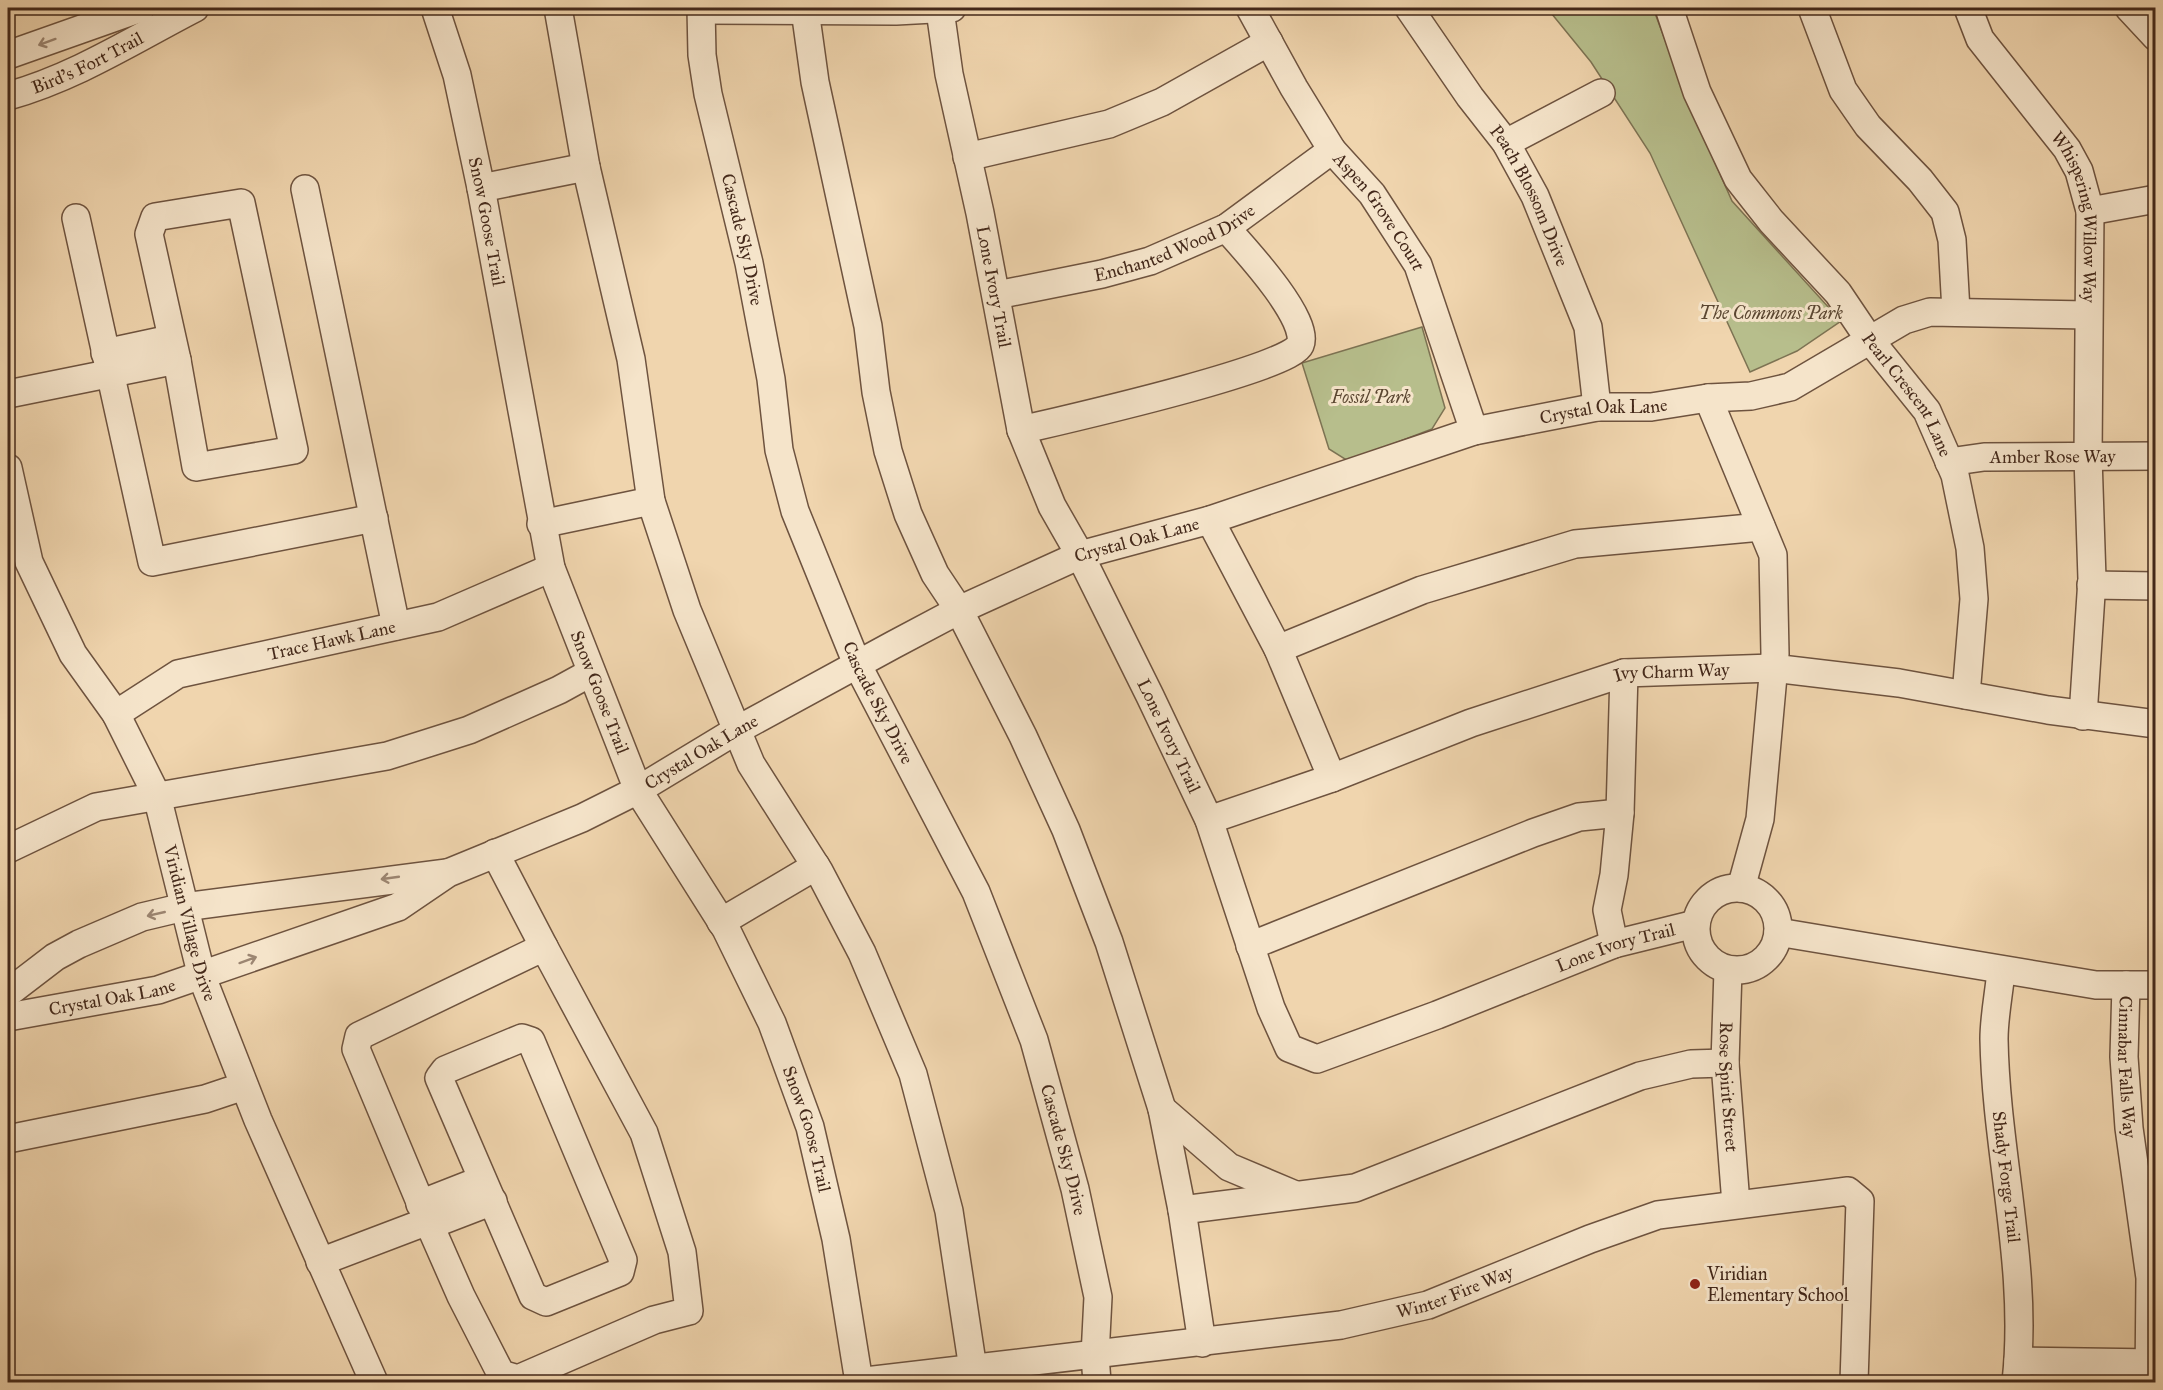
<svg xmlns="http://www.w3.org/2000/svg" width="2163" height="1390" viewBox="0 0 2163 1390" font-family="'IM FELL Great Primer',serif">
<rect width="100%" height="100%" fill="#f0d5ae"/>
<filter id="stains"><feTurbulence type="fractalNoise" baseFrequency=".00333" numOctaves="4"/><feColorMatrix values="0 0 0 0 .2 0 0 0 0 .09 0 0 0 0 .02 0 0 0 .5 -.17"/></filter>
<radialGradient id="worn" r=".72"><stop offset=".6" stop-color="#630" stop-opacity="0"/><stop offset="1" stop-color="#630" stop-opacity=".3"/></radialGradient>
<path fill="#b7be8c" stroke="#7d7353" stroke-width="1.5" d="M 1547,8 L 1653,8 L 1690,106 L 1732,201 L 1841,321 L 1797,351 L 1750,372 L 1650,153 L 1591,62 Z
M 1422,327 L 1445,408 L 1432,429 L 1348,461 L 1329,449 L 1302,363 Z"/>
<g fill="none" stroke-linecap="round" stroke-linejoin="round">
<defs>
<g id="minor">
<path id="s1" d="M 435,8 L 457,75 L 481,188 L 551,568 L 638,790 L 726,929 L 772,1023 L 810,1127 L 836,1239 L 859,1382"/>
<path d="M 558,8 L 586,167 L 631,359 L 651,501 L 687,610 L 751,764 L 819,871 L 862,953 L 913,1074 L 949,1211 L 973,1369"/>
<path id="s2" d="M 701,8 L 702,55 L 708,94 L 749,263 L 771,379 L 779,450 L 795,511 L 857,664 L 976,892 L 1034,1040 L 1075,1189 L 1098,1297 L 1095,1356 L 1097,1382"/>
<path id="s3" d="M 1250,8 L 1294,88 L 1332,150 L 1372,194 L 1418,265 L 1474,431"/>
<path id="s4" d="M 1409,8 L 1470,97 L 1506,143 L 1535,196 L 1588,327 L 1597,407"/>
<path id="s5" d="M 1669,8 L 1697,92 L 1738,179 L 1771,221 L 1838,293 L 1869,339 L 1927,411 L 1955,475 L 1970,548 L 1974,599 L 1966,695"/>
<path d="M 1812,8 L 1843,90 L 1868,126 L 1920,180 L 1945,212 L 1952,240 L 1956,311"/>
<path id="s6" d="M 1968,8 L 1980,39 L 2067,149 L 2079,171 L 2090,211 L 2088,457 L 2092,579 L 2083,716"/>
<path d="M 2129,8 L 2156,37"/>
<path d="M 701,10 L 896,11 L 952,8"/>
<path d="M 805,10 L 815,82 L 868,326 L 876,392 L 888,451 L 908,514 L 935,574 L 959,610 L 1023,736 L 1066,830 L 1109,942 L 1162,1109 L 1182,1210 L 1202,1343"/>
<path id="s7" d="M 940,10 L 949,74 L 980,213 L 1021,430 L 1052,506 L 1080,555 L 1150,696 L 1209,820 L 1271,1008 L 1289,1048 L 1317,1059 L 1437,1015 L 1614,944 L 1695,924"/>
<path d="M 8,55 L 141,8"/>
<path id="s8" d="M 8,96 C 76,77 133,40 195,8"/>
<path d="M 1506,143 L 1601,93"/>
<path d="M 967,157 L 1109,124 L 1162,102 L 1269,42"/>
<path d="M 481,188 L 586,167"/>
<path d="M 305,189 L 396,626"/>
<path d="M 241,203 L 294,450 L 196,467 L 177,360 L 149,234 L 155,217 Z"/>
<path d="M 2090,211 L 2156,199"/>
<path d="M 76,218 L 152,562 L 374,518"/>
<path id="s9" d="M 997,295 L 1102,274 L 1150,261 L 1226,228 L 1332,150"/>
<path d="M 105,353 L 161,341"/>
<path d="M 8,394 L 177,360"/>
<path d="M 1708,398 L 1773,555 L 1775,654 L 1760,819 L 1741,888"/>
<path d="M 1021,430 C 1059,421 1290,369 1300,345 C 1311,320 1243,247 1226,228"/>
<path id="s10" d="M 1949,462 L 1984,457 L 2156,456"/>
<path id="s11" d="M 8,468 L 29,562 L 73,654 L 116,714 L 157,796 L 202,977 L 258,1120 L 374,1382"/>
<path d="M 1210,520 L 1278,649 L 1332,778"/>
<path d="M 541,524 L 651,501"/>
<path d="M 2091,585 L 2156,586"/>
<path d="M 1278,649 L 1422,590 L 1575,544 L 1761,527"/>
<path id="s12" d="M 116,714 L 178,674 L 438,617 L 551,568"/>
<path id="s13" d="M 1209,820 L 1332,778 L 1471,723 L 1624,673 L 1773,668 L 1899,683 L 2048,710 L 2156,724"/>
<path d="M 8,849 L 96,807 L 387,756 L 469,730 L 559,690 L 590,673"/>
<path d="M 495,853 L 544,947"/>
<circle cx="1737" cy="929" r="41"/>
<path d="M 721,922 L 816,866"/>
<path d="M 1778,932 L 2096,985 L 2156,985"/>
<path d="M 1614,944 L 1607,910 L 1614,875 L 1620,813 L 1624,673"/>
<path d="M 1250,946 L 1533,833 L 1579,817 L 1620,813"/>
<path id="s14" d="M 1728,970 L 1725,1063 L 1736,1204"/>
<path id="s15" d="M 2001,971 C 1999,993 1994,1017 1994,1039 C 1996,1154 2029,1268 2016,1382"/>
<path id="s16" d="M 2126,985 L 2124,1057 L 2129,1128 L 2150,1278 L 2149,1382"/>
<path d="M 8,993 L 55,957 L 79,944 L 142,917 L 184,907 L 447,873"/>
<path id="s17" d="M 8,1017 L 158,990 L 398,907 L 448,873 L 582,818 L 638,790 L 737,730 L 893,645 L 959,610 L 1080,555 L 1210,520 L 1474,431 L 1597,407 L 1651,407 L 1708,398 L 1751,396 L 1790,387 L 1904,320 L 1930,312 L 2088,315"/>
<path d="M 522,1038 L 531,1041 L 623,1260 L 620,1272 L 546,1302 L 533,1296 L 439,1078 L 445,1070 Z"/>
<path d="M 1162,1109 L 1229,1167 L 1293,1194"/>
<path d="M 8,1139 L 205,1099 L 244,1086"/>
<path d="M 420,1204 L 471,1184"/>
<path d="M 1182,1210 L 1355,1188 L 1640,1076 L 1691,1064 L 1725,1063"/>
<path d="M 320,1262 L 428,1221 L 356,1049 L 359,1036 L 544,947 L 644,1133 L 682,1252 L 689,1311 L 654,1320 L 518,1379 L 501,1374 L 461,1296 L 428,1221 L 441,1221 L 493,1201"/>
<path d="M 2018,1361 L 2156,1363"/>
<path id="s18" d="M 857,1382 L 1341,1325 L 1428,1305 L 1590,1239 L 1658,1215 L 1848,1191 L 1860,1201 L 1854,1382"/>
</g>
</defs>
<use href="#minor" stroke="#6e533f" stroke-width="30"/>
<use href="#minor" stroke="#f5e4ca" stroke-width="27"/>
</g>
<defs><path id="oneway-shaft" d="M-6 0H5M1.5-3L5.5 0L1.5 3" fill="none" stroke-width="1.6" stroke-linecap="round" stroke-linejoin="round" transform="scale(1.5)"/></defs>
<g stroke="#9c8672">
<use href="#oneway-shaft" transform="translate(47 42) rotate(160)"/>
<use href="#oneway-shaft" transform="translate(390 878) rotate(172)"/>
<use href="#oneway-shaft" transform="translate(156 914) rotate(167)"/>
<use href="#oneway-shaft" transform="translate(248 960) rotate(-20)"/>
</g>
<circle fill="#8f2418" stroke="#f5e4ca" stroke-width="2" cx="1695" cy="1284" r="6"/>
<g text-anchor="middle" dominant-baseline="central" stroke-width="6" stroke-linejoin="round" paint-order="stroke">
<g font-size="18" fill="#43281a" stroke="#f5e4ca">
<text stroke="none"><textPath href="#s8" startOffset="86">Bird's Fort Trail</textPath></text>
<text stroke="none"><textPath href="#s4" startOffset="224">Peach Blossom Drive</textPath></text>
<text stroke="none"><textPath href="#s3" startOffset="242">Aspen Grove Court</textPath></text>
<text stroke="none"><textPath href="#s6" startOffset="243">Whispering Willow Way</textPath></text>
<text stroke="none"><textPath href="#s1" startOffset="220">Snow Goose Trail</textPath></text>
<text stroke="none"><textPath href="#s2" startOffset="236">Cascade Sky Drive</textPath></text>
<text stroke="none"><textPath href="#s9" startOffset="186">Enchanted Wood Drive</textPath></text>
<text stroke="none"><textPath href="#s7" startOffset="282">Lone Ivory Trail</textPath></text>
<text stroke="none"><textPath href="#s5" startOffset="460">Pearl Crescent Lane</textPath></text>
<text stroke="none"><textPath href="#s17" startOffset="1720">Crystal Oak Lane</textPath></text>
<text stroke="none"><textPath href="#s10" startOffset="104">Amber Rose Way</textPath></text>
<text stroke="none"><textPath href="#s17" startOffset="1234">Crystal Oak Lane</textPath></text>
<text stroke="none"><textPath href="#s12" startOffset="231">Trace Hawk Lane</textPath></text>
<text stroke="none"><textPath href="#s13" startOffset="488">Ivy Charm Way</textPath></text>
<text stroke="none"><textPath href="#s1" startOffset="706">Snow Goose Trail</textPath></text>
<text stroke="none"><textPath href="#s2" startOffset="722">Cascade Sky Drive</textPath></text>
<text stroke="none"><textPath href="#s7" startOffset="768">Lone Ivory Trail</textPath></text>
<text stroke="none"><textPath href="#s17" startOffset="748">Crystal Oak Lane</textPath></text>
<text stroke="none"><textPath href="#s11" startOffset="495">Viridian Village Drive</textPath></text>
<text stroke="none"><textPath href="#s7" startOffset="1452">Lone Ivory Trail</textPath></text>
<text stroke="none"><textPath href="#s17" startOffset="106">Crystal Oak Lane</textPath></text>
<text stroke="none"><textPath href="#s16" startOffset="82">Cinnabar Falls Way</textPath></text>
<text stroke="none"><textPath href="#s14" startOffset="117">Rose Spirit Street</textPath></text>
<text stroke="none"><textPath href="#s1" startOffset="1192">Snow Goose Trail</textPath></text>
<text stroke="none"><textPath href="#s2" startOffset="1208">Cascade Sky Drive</textPath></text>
<text stroke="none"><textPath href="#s15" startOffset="207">Shady Forge Trail</textPath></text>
<text stroke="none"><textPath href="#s18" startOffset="606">Winter Fire Way</textPath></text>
</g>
<g font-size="18" font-style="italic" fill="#5a4631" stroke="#f5e4ca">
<text x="1771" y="313">The Commons Park</text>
<text x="1371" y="397">Fossil Park</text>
</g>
<g font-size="18" fill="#43281a" stroke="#f5e4ca" text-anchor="start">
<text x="1707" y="1274">Viridian<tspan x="1707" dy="21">Elementary School</tspan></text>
</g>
</g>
<rect width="2163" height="1390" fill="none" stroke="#f0d5ae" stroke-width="30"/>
<rect x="9" y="9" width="2145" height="1372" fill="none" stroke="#43281a" stroke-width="3"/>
<rect x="15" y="15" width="2133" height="1360" fill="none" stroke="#43281a" stroke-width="1.5"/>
<rect width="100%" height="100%" filter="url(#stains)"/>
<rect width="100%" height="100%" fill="url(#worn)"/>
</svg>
